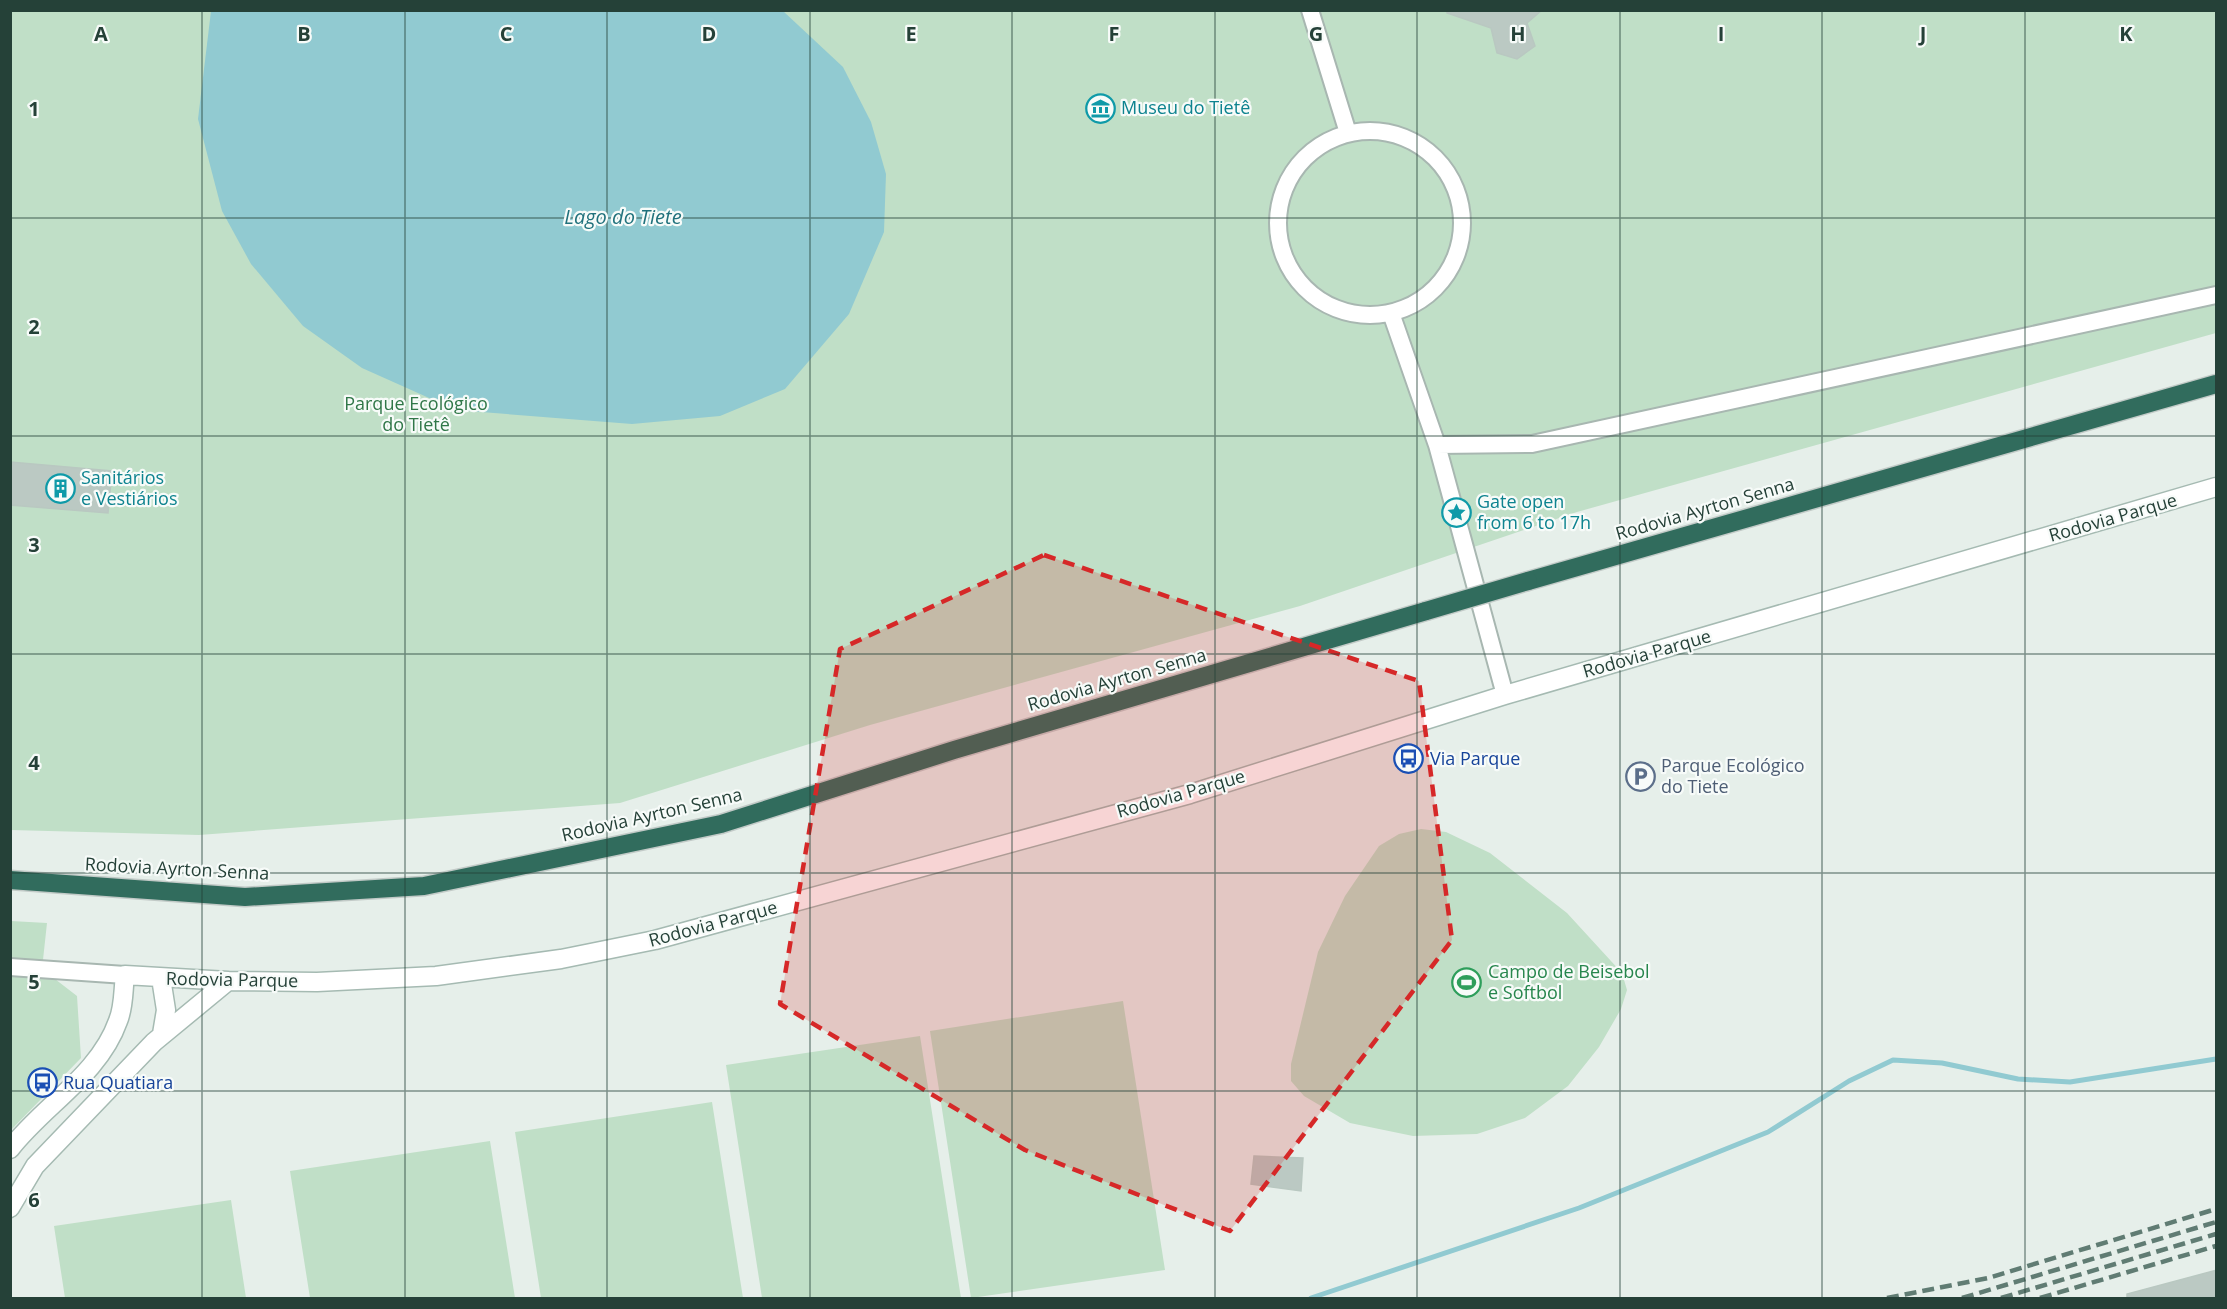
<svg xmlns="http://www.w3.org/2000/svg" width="2227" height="1309" viewBox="0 0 2227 1309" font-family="'Open Sans',sans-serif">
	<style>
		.green { fill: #c0dfc7 }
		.water { fill: #91cad1 }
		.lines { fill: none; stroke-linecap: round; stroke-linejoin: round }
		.stream { stroke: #91cad1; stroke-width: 5 }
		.building { fill: #bbc9c3; stroke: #b9c8c1; stroke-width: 1.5 }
		.street-casing { stroke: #a8b7b1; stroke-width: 20 }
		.secondary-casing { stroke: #a5bab2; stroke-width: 21 }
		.highway-casing { stroke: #c2cac7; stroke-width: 21 }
		.street { stroke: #fff; stroke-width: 16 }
		.secondary { stroke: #fff; stroke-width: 18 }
		.highway { stroke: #316c5d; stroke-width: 18 }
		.rail { stroke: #607c73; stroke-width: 4.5; stroke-dasharray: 12 6; stroke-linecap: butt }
		.highway-bridge-casing { stroke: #c2cac7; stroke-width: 21; stroke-linecap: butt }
		.highway-bridge { stroke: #316c5d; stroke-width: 18 }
		.marked { fill: #d62828; fill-opacity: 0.2; stroke: #d62828; stroke-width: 4.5; stroke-dasharray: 12 8; stroke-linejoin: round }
		.grid { fill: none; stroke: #254138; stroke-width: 1.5; stroke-opacity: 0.55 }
		.labels { text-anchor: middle; stroke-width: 4.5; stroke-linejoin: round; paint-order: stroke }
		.culture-label { font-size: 18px; fill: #0d838f; stroke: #f7fbf9; text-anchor: start }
		.park-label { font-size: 18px; fill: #307748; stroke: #f7fbf9 }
		.street-label { font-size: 18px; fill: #254138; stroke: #f7fbf9 }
		.transit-label { font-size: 18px; fill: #164399; stroke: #f7fbf9; text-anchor: start }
		.service-label { font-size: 18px; fill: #4e5e75; stroke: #f7fbf9; text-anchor: start }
		.leisure-label { font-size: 18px; fill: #27864d; stroke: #f7fbf9; text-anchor: start }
		.water-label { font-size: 20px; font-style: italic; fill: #20717c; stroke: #f7fbf9 }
		.grid-label { font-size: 20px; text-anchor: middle; font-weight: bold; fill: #254138; stroke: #f7fbf9; stroke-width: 4.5; stroke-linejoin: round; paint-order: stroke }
	</style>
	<rect width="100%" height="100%" fill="#e6efea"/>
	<path class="green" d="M11,11H2216V333L1577,512L1300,606L870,725L620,803L199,835L11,830Z
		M1421,829L1446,832L1490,853L1567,913L1622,973L1627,990L1621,1009L1599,1047L1568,1086L1525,1118L1477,1134L1413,1136L1350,1123L1304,1096L1291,1081V1064L1318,952L1345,896L1379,846L1399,834Z
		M11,921L47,923L42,969L77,996L81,1058L11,1130Z
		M1123,1001L1165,1270L971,1298L930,1031Z
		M920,1036L961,1298H762L726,1065Z
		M712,1102L743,1298H541L515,1132Z
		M490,1141L515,1298H310L290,1171Z
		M231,1200L246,1298H65L54,1226Z"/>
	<path class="water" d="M211,11H783L843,67L871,122L886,174L884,232L849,314L785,389L720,416L632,424L456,410L362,368L303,326L251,264L222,211L198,119Z"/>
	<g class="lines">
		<path class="stream" d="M1311,1298L1579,1208L1768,1132L1849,1081L1893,1060L1942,1063L2018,1079L2070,1082L2216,1059"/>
	</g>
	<path class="building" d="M1447,10H1542L1527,23L1535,46L1517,59L1497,53L1491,28L1447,13Z
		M10,462L112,471L108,513L10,505Z
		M1254,1156L1303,1158L1301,1191L1251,1184Z
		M2217,1270V1296L2209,1299H2127V1294Z"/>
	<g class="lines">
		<defs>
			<path id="street" d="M1310,10L1348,133
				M1278 223a92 92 0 1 1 184 0a92 92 0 1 1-184 0Z
				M1391,313L1437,445L1505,695
				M1437,445L1532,444L2216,295
				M10,967L125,975"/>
			<path id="secondary" d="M161,978L166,1010L162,1034
				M10,1149C44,1105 99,1075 118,1021C124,1007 123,991 125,975L228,981L317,982L436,976L561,959L655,940L1190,794L1505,695L2216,487
				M10,1208L35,1166L154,1042L228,981"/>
			<path id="highway" d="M1528,581L2216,384
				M10,880L245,897L424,886L721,824L954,750L1426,611"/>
		</defs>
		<use href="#street" class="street-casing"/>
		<use href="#secondary" class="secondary-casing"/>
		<use href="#highway" class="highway-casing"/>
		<use href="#street" class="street"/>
		<use href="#secondary" class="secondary"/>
		<use href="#highway" class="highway"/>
		<path class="rail" d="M1887,1298L1988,1278L2216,1209
			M1962,1298L2216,1222
			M2001,1298L2216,1234
			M2040,1298L2216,1246"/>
		<defs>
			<path id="highway-bridge" d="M1426,611L1528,581"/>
		</defs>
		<use href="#highway-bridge" class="highway-bridge-casing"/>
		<use href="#highway-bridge" class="highway-bridge"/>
	</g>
	<path class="marked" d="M1044,555L1419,681L1452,940L1230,1231L1025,1150L780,1004L840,649Z"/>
	<path class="grid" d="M202,10V1298M405,10V1298M607,10V1298M810,10V1298M1012,10V1298M1215,10V1298M1417,10V1298M1620,10V1298M1822,10V1298M2025,10V1298M10,218H2216M10,436H2216M10,654H2216M10,873H2216M10,1091H2216"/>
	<defs>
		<symbol id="museum-ring" viewBox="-11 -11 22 22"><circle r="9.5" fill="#f7fbf9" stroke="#0f9aa8" stroke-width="1.5"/><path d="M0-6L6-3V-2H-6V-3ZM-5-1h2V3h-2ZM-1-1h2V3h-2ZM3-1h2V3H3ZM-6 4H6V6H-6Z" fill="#0f9aa8"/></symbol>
		<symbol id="building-ring" viewBox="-11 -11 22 22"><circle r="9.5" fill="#f7fbf9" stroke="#0f9aa8" stroke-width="1.5"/><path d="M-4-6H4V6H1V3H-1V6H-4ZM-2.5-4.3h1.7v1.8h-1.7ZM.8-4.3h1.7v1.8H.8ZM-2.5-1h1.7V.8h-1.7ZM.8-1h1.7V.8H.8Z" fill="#0f9aa8"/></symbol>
		<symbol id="sight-ring" viewBox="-11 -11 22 22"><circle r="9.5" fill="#f7fbf9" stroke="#0f9aa8" stroke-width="1.5"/><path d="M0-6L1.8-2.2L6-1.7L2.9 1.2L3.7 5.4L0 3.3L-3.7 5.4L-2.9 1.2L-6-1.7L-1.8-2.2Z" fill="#0f9aa8"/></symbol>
		<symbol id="bus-ring" viewBox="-11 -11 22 22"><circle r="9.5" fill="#f7fbf9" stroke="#1a4fb4" stroke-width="1.5"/><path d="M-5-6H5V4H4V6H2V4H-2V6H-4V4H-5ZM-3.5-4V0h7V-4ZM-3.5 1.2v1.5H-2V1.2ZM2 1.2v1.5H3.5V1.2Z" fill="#1a4fb4"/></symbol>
		<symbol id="parking-ring" viewBox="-11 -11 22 22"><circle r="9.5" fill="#f7fbf9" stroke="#5c6f8a" stroke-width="1.5"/><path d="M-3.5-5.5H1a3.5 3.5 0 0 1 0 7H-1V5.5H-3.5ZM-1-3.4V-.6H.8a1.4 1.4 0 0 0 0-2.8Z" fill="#5c6f8a"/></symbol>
		<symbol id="stadium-ring" viewBox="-11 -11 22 22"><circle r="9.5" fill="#f7fbf9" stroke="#2e9e5b" stroke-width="1.5"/><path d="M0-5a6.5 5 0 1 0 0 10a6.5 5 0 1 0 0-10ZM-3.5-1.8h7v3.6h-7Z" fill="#2e9e5b"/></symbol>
	</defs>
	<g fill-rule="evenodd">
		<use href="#museum-ring" x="1084" y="92" width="33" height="33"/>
		<use href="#building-ring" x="44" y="472" width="33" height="33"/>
		<use href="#sight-ring" x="1440" y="496" width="33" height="33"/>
		<use href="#bus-ring" x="1392" y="742" width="33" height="33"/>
		<use href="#parking-ring" x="1624" y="760" width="33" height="33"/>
		<use href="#stadium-ring" x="1450" y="966" width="33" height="33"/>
		<use href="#bus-ring" x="26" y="1066" width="33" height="33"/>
	</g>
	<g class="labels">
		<g class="culture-label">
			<text x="1121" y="114">Museu do Tietê</text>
			<text x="81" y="484">Sanitários<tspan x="81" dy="21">e Vestiários</tspan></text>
			<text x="1477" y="508">Gate open<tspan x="1477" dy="21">from 6 to 17h</tspan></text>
		</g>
		<g class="park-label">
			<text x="416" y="410">Parque Ecológico<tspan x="416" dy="21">do Tietê</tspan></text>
		</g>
		<g class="street-label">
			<text transform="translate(1705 509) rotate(-16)" y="6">Rodovia Ayrton Senna</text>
			<text transform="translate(2113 518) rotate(-16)" y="6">Rodovia Parque</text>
			<text transform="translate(1647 654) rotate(-16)" y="6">Rodovia Parque</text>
			<text transform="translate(1117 680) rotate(-16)" y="6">Rodovia Ayrton Senna</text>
			<text transform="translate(1181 794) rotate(-16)" y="6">Rodovia Parque</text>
			<text transform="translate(652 815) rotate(-13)" y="6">Rodovia Ayrton Senna</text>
			<text transform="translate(177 869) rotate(3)" y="6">Rodovia Ayrton Senna</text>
			<text transform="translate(713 924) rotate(-15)" y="6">Rodovia Parque</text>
			<text transform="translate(232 980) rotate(1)" y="6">Rodovia Parque</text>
		</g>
		<g class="transit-label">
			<text x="1430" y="765">Via Parque</text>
			<text x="63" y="1089">Rua Quatiara</text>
		</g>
		<g class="service-label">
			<text x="1661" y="772">Parque Ecológico<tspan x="1661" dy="21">do Tiete</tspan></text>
		</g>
		<g class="leisure-label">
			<text x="1488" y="978">Campo de Beisebol<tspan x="1488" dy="21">e Softbol</tspan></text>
		</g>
		<g class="water-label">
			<text x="623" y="224">Lago do Tiete</text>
		</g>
	</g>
	<g class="grid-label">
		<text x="101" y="41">A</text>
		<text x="304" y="41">B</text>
		<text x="506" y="41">C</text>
		<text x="709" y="41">D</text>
		<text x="911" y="41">E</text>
		<text x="1114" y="41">F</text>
		<text x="1316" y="41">G</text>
		<text x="1518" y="41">H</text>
		<text x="1721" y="41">I</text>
		<text x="1923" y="41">J</text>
		<text x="2126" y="41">K</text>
		<text x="34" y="116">1</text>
		<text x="34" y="334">2</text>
		<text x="34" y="552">3</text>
		<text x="34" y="770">4</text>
		<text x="34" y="989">5</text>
		<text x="34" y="1207">6</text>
	</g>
	<rect width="2227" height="1309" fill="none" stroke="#254138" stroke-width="24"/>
</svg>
